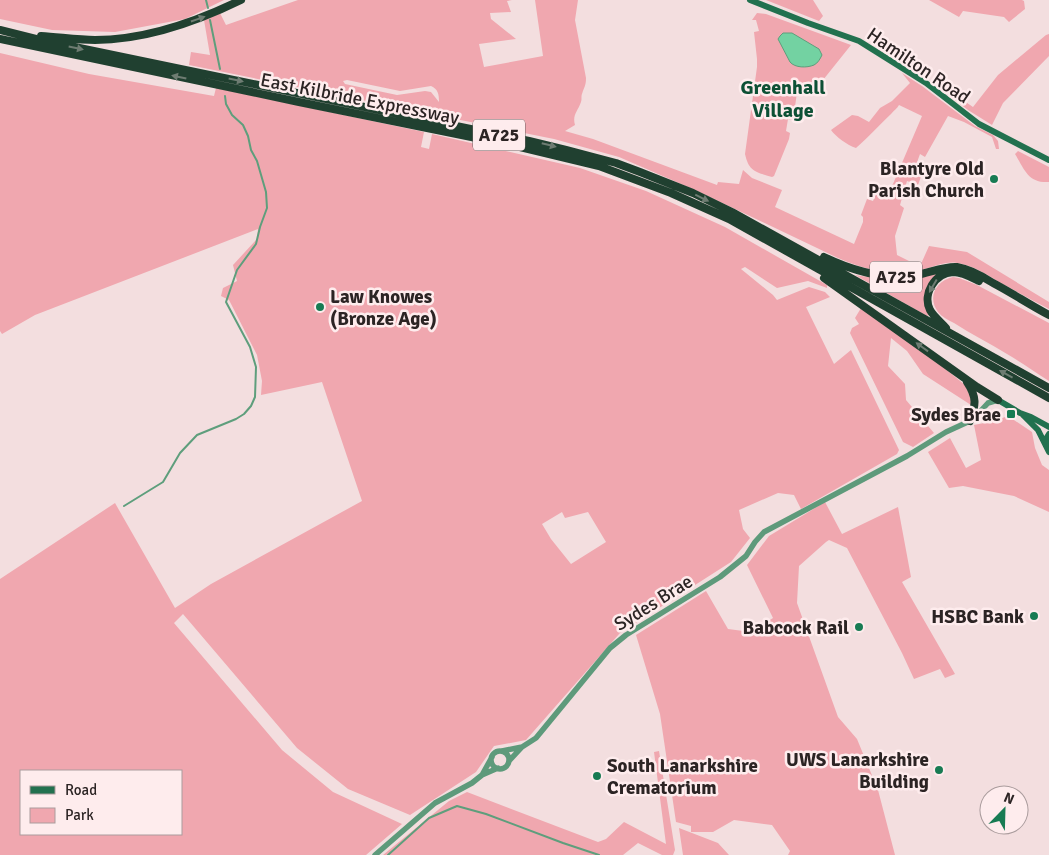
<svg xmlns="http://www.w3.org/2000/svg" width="1049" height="855" viewBox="0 0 1049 855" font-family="Signika,sans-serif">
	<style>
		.green { fill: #f0a7af; fill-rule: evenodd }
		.water { fill: #73d2a2; stroke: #5e9e7c }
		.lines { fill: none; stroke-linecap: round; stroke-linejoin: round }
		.stream { stroke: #5e9e7c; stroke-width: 2 }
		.tertiary { stroke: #5e9a7b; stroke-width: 5.5 }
		.secondary { stroke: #22714f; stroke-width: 6 }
		.trunk { stroke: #204030; stroke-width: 8 }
		.oneway { fill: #6e7c72 }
		.poi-dot { fill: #187b53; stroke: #feeced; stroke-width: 2 }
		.labels { text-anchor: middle; stroke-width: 5; stroke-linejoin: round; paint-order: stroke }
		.shield { fill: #feeced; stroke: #6b6060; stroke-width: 1 }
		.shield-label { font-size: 18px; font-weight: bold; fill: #2c2424 }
		.street-label { font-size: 19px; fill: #2c2424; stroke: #feeced }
		.poi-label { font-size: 19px; font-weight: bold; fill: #2c2424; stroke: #feeced; text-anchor: end }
		.neighbourhood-label { font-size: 20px; font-weight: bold; fill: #0d5035; stroke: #feeced }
	</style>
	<rect width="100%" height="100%" fill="#f3dedf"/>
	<path class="green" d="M0,0H224L185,19L115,32L52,30L0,19Z
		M298,0H512L507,1L511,12L490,13L491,19L516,39L479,44L484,67L543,56L535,0H578L575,20L586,78C586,86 584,87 582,94C581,96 582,99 581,102C578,111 572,115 575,125L565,131L593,139L717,185L718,182L739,184L743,170L752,178L782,190L775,207L854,244L863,222V217L861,215L867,199L873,201L876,194L887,198L922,116L899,105C897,109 894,110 891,114C879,125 869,137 856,148C847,145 836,137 831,130L852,115L858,116L869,122L880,108L892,101L910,83L902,73L922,86L975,126L993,135L998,141L999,149H996L992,137L964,122L948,116L925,157L920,154L916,165L924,168L918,185L907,181L900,205L904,208L895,236L897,255L915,264H921L929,246L967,252L1049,302V309C1032,300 1016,291 999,282C986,274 972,265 957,263C946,261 934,267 924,269C890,276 869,271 838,258L695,190L619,157L554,139L189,65L191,52L210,55L204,20L220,13L226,25ZM347,80L400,91L431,86C438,89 439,94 439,102L431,92L425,91L397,95L345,84L343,81Z
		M766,0H813L823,16L819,21Z
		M929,0H1022L1024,1L1025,9L1009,22L1004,17L963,11L959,17Z
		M757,13L766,14L851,45L823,80L821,78L808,87L798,86L793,120L788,119L786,131L790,133L789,139L774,176L772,177C756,172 749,172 745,154L757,67V59L754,32L759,31L756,20H752Z
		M1049,34V56L1003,103L992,125L968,110L950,96L951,92L973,107L998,75L1046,35Z
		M0,53L89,74L214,96L216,88L424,132L421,147L429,149L432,134L580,168L646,191L725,227L827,285V288L808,281L777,288L745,267L741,269L773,295L777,300L809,287L825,292L830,297L806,307L834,364L851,350L899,450L897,454L801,509L794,495L778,493L739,510L743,529L750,538L731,562L620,633L526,740L494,746L476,772L410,815L348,789L297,748L183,614L174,623L282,750L333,792L402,824L366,855H0V579L115,503L175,608L211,584L362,501L322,382L261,395L262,381L257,355L229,300L221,296L223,288L237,281L233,265L257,239L258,229L35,315L2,334L0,331ZM562,512L565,518L588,512L606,542L571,564L551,539L542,524ZM21,771H181V834H21Z
		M1018,151L1049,167V182C1028,183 1025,170 1015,154Z
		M944,271L928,285L929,315L927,316L855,275L895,281L907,279Z
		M953,277L959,278L977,285L1049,323V381C1035,372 1021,362 1007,354C989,343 971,334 954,323C948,320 942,317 938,312C927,297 936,281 953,277Z
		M861,308L943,367L965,385L972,400L971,405L923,374L907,351L891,338L888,366L905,384L906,400L934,433L913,447L903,442L850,333L852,328L859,324L855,318Z
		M1008,416L1032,432L1035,448L1042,465L1049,470V512L1014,496L963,486L949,488L928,452L950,438L966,468L981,460L974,425L994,421Z
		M825,502L842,534L898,507L911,577L902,582L955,674L945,678L940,669L914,679L902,653L847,548L829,540L826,542L799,566L797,603L838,717L857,739L878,790L895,855H788L790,851L772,825L734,820L713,832H691V826L676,822L660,714L636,635L706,591L728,629L751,632L773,618L747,565L769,536Z
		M659,751L675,850L673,855H662L638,843L623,855H383L449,801L467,792L598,842L606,839L624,822L666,844L654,752Z
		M679,828L718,843L729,855H683Z"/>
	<path class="water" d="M783,33H792L819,49L822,55C820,59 818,63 814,65C807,68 795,68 790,62L778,39L780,36Z"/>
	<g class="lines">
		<path class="stream" d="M206,0L208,8
			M210,20L220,69
			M124,506L163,482L180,453L197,435L236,419L244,414L251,406L255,397L256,367L250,347L226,302L237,270L256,244L260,227L267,208L266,192L257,161L251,150L248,136L243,125L232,115L226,104L225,96
			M388,855L429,818L457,806L486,814L563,843L599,855"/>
		<path class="tertiary" d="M502,751L522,747
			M491 760a9 9 0 1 1 18 0a9 9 0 1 1-18 0Z
			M509,761L522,747L536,738L610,648L626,635L720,577L746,556L755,542L764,532L907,456L946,432L970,421L976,416L988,403L998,400
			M482,775L492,757
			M375,855L435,803L472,783L482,775L498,768"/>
		<path class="secondary" d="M750,0L808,23L859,41L926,83L979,124L1049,160
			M998,400L1020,413L1031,417L1049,427
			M1023,415L1038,430L1049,452
			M1046,445V439L1049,434"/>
		<path class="trunk" d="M0,30L36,39L529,141L566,150L616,163L640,172L693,193L732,212L1049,388
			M41,36C59,37 77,40 95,40C146,40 196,22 241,0
			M0,39L299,102L520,147L599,166L671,193L729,219L1049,398
			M824,257C853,271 883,280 916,275C929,273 944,266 957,267C970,269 982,276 993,283C1012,293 1030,305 1049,315
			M824,278L977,387L998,400
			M946,328C941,322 934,317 930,310C922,294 935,273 953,272C962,272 971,277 979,281
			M967,382C977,397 976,405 970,421"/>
	</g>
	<defs><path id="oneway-solid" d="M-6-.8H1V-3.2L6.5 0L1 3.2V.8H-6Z" transform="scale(1.25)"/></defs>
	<g class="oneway">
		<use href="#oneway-solid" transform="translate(198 19) rotate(-19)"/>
		<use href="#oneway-solid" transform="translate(76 48) rotate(12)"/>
		<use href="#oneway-solid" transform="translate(179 77) rotate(-168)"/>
		<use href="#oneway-solid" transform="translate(236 80) rotate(12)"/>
		<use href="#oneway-solid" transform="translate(549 145) rotate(14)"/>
		<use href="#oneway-solid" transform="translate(702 198) rotate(26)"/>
		<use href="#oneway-solid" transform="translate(933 286) rotate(120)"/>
		<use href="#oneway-solid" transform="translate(922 347) rotate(-144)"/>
		<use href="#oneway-solid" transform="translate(1006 374) rotate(-151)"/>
	</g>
	<g class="poi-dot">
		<circle cx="994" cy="179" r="5"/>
		<circle cx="320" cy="307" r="5"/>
		<rect x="1006" y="409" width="10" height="10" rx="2.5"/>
		<circle cx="1034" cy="616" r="5"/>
		<circle cx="859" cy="627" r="5"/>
		<circle cx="939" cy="770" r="5"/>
		<circle cx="597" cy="776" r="5"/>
	</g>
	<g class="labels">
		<g class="shield">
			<rect x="473" y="119.5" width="52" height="31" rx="4"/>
			<rect x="870" y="261.5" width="52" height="31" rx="4"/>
		</g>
		<g class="shield-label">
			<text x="499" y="141">A725</text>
			<text x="896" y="283">A725</text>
		</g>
		<g class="street-label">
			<text transform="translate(919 65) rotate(34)" y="7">Hamilton Road</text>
			<text transform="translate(360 98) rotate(11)" y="7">East Kilbride Expressway</text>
			<text transform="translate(653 602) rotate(-32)" y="7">Sydes Brae</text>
		</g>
		<g class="poi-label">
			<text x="984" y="175">Blantyre Old<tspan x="984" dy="22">Parish Church</tspan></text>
			<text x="330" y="303" text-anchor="start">Law Knowes<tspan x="330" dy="22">(Bronze Age)</tspan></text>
			<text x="1001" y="421">Sydes Brae</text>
			<text x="1024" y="623">HSBC Bank</text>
			<text x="849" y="634">Babcock Rail</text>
			<text x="929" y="766">UWS Lanarkshire<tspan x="929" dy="22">Building</tspan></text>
			<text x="607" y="772" text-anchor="start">South Lanarkshire<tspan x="607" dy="22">Crematorium</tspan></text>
		</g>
		<g class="neighbourhood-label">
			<text x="783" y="94">Greenhall<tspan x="783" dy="23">Village</tspan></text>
		</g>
	</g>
	<rect x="20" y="770" width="162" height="65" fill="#feeced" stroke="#aa9c9d"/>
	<rect x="30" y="786" width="25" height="8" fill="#22714f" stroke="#aa9c9d"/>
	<text x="65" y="795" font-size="15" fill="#2c2424">Road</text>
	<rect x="30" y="808" width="25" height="15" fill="#f0a7af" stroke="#aa9c9d"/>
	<text x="65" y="820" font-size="15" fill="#2c2424">Park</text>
	<g transform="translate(1004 810) rotate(23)"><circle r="24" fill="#feeced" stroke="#aa9c9d"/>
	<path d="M0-4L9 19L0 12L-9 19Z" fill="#187b53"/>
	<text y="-8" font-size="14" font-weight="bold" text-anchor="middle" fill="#2c2424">N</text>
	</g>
</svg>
